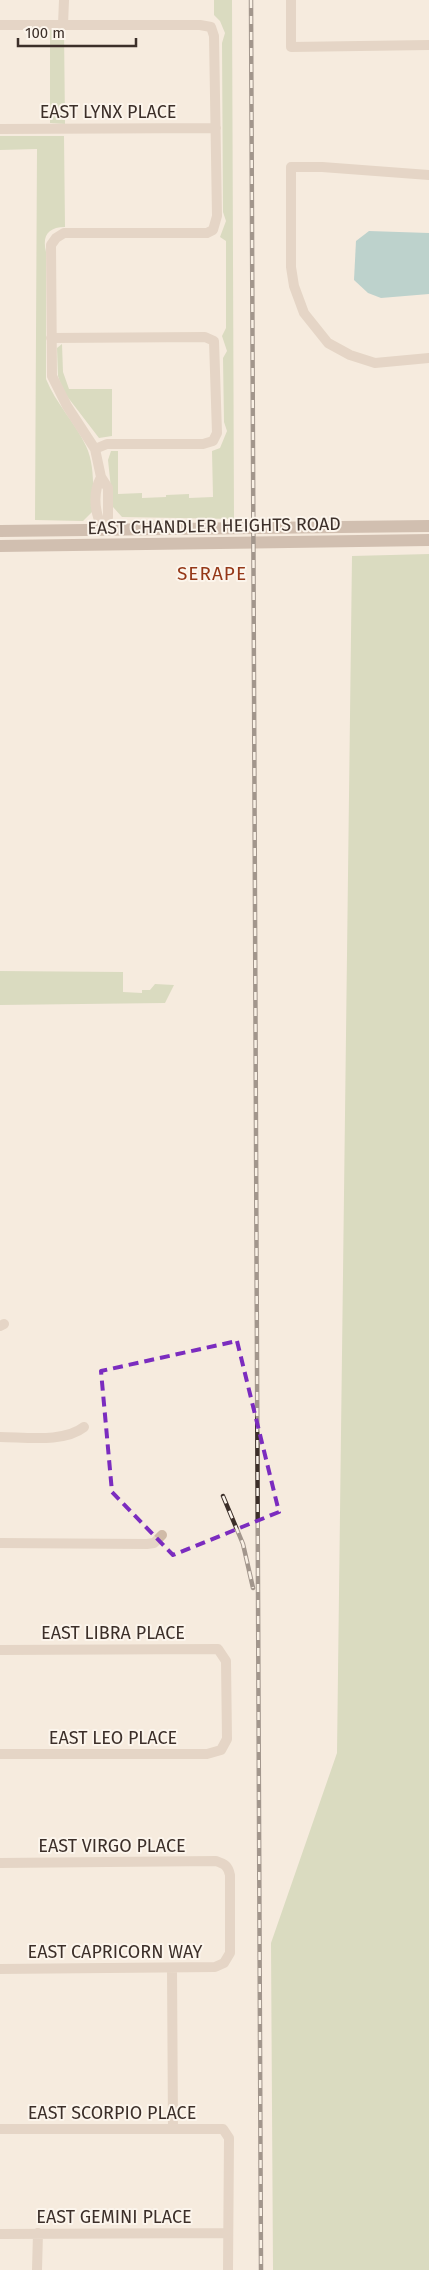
<svg xmlns="http://www.w3.org/2000/svg" width="429" height="2270" viewBox="0 0 429 2270" font-family="'Fira Sans',sans-serif">
	<style>
		.green { fill: #b8c79c }
		.water { fill: #79b3b7 }
		.lines { fill: none; stroke-linecap: round; stroke-linejoin: round }
		.street { stroke: #d0bba8; stroke-width: 10 }
		.secondary { stroke: #a48a79; stroke-width: 12 }
		.rail-casing { stroke: #3c2f29; stroke-width: 4.5 }
		.rail { stroke: #fcf5ec; stroke-width: 2.5; stroke-dasharray: 8; stroke-linecap: butt }
		.marked { fill: none; stroke: #7b2cbf; stroke-width: 4; stroke-dasharray: 10 6; stroke-linejoin: round }
		.labels { text-anchor: middle; stroke-width: 4; stroke-linejoin: round; paint-order: stroke }
		.street-label { font-size: 18px; fill: #3c2f29; stroke: #fcf5ec }
		.neighbourhood-label { font-size: 19px; letter-spacing: 1px; fill: #953818; stroke: #fcf5ec }
	</style>
	<rect width="100%" height="100%" fill="#f6ebde"/>
	<path class="green" d="M214,0H232L234,519L122,517L113,507L108,460L111,451H118V494L142,493V498L166,497V495L189,494V498L213,497L212,451L220,448L227,431L224,422L223,358L227,351L222,336L226,328V241L220,237L226,221L223,212L222,43L225,33L220,21L214,15Z
		M50,29H64L65,124L50,123Z
		M0,136H64L65,227C48,227 42,236 46,252V379C56,404 75,422 86,446C95,465 93,489 93,511L83,521L35,520L37,149L0,150Z
		M62,344L63,372L69,389H112V436L99,438L63,391L58,376L57,348Z
		M429,554V2270H273L271,1943L337,1753L352,556Z
		M0,971L123,972V992L142,993V990H150L155,984L174,985L165,1003L0,1005Z"/>
	<path class="water" d="M369,231L429,233V294L381,298L368,293L354,280L356,241Z"/>
	<g class="lines">
		<path class="street" d="M291,0V47L429,45
			M0,25H200L211,27L214,36L217,216L213,230L207,233H64L56,238L51,245L52,376L67,406L95,449L101,477L108,488V517L103,530
			M63,25L64,0
			M0,129L216,128
			M429,175L322,167H291V267L294,286L304,313L328,343L350,355L375,363L429,358
			M51,338L205,337L214,341L217,433L213,441L203,444H107L95,449
			M101,477C92,494 95,513 103,530
			M0,1326L4,1324
			M0,1437C25,1437 64,1443 84,1427
			M0,1543L147,1544L154,1543L162,1535
			M0,1650L218,1649L226,1661L227,1739L221,1750L207,1754H0
			M0,1863L216,1861C225,1864 228,1866 230,1875V1953L224,1963L215,1967L0,1969
			M172,1968L173,2129
			M0,2129H223L229,2138L228,2270
			M0,2234L228,2233
			M37,2270L38,2233"/>
		<path class="secondary" d="M0,531L429,526
			M0,546L429,540"/>
		<defs>
			<path id="rail" d="M251,0L261,2270
				M223,1496L243,1544L253,1588"/>
		</defs>
		<use href="#rail" class="rail-casing"/>
		<use href="#rail" class="rail"/>
	</g>
	<path d="M0 0H429V2270H0ZM237,1341L279,1512L173,1555L112,1492L101,1371Z" fill="#f6ebde" fill-opacity=".55" fill-rule="evenodd"/>
	<path class="marked" d="M237,1341L279,1512L173,1555L112,1492L101,1371Z"/>
	<g class="labels">
		<g class="street-label">
			<text x="108" y="118">EAST LYNX PLACE</text>
			<text transform="translate(214 526) rotate(-1)" y="6">EAST CHANDLER HEIGHTS ROAD</text>
			<text x="113" y="1639">EAST LIBRA PLACE</text>
			<text x="113" y="1744">EAST LEO PLACE</text>
			<text x="112" y="1852">EAST VIRGO PLACE</text>
			<text x="115" y="1958">EAST CAPRICORN WAY</text>
			<text x="112" y="2119">EAST SCORPIO PLACE</text>
			<text x="114" y="2223">EAST GEMINI PLACE</text>
		</g>
		<g class="neighbourhood-label">
			<text x="212" y="580">SERAPE</text>
		</g>
	</g>
	<path d="M18 38v8h118v-8" fill="none" stroke="#3c2f29" stroke-width="2.5"/>
	<text x="25" y="38" font-size="15" fill="#3c2f29" stroke="#fcf5ec" stroke-width="4" paint-order="stroke">100 m</text>
</svg>
